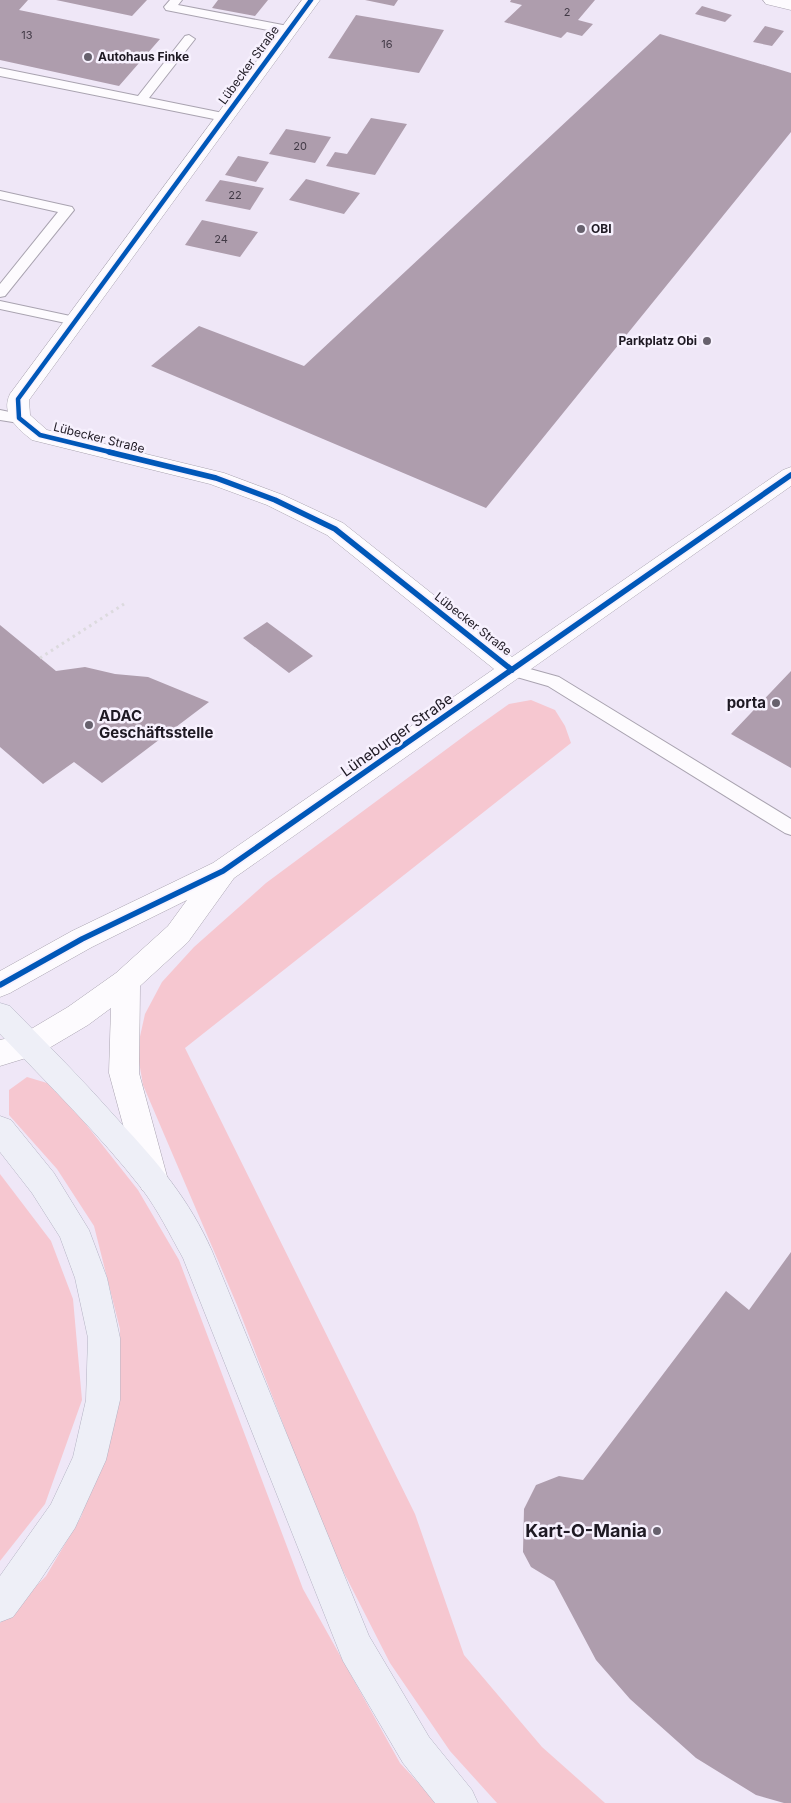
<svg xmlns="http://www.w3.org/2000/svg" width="791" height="1803" viewBox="0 0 791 1803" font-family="Inter,sans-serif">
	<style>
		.green { fill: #f6c7d0 }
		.building { fill: #ae9dad }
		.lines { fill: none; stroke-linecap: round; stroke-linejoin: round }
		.lane-casing { stroke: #a9a3b0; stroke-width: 2 }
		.street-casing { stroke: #a9a3b0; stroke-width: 1 }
		.primary-casing { stroke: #b4b3c4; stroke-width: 1 }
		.path { stroke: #dcdade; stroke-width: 3; stroke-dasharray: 2.5 4; stroke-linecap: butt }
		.lane { fill: #fdfbfe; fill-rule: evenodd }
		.street { fill: #fdfbfe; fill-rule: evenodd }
		.primary { fill: #eeeff7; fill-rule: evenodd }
		.cycleway-far1-casing { stroke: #f7f1fe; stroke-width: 7 }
		.cycleway-casing { stroke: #f7f1fe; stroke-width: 9 }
		.cycleway-far1 { stroke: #0057b8; stroke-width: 4.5 }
		.cycleway { stroke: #0057b8; stroke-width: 5.5 }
		.poi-dot { fill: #67616d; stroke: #f7f1fe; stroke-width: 2 }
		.labels { text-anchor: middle; stroke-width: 5; stroke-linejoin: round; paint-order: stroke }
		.far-number-label { font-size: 11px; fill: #423a46 }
		.far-poi-label { font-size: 12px; font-weight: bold; fill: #1e1923; stroke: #f7f1fe; text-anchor: start }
		.far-street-label { font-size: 12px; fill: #1e1923; stroke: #f7f1fe }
		.poi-label { font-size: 15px; font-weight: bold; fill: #1e1923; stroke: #f7f1fe; text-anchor: end }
		.street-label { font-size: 15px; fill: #1e1923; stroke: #f7f1fe }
		.near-poi-label { font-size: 18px; font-weight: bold; fill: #1e1923; stroke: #f7f1fe; text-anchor: end }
	</style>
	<rect width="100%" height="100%" fill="#efe7f7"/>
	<path class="green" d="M531,700L555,710L565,726L571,743L185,1048L415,1514L464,1655L542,1747L605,1803H497L450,1751L390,1663L313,1512L285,1429L237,1305L143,1085L137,1050L145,1014L162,982L194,947L266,883L471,731L509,704Z
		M27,1077L47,1083L77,1113L138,1190L179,1260L303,1589L400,1763L437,1803H0V1623L46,1576L81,1517L120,1399V1329L94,1226L57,1169L9,1115V1090Z
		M0,1174L51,1241L73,1299L82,1400L45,1504L0,1561Z"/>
	<path class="building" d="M0,0H28L19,10L160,39L119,86L0,60Z
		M56,0H147L132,16Z
		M218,0H268L255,16L212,8Z
		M365,0H398L394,6Z
		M511,0H595L578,20L593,24L582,36L567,32L561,38L504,22L522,5L510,2Z
		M702,6L732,15L725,22L695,14Z
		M356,15L444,30L419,73L328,58Z
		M765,26L784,31L772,46L753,42Z
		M660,34L791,73V132L486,508L151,366L199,326L304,366Z
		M371,118L407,124L375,175L326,166L335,152L347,154Z
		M286,129L331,137L315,163L269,154Z
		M238,156L269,162L256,182L225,175Z
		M306,179L360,193L344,214L289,200Z
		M220,180L264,188L250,210L205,201Z
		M202,220L258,232L240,257L185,245Z
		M267,622L313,656L289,673L243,638Z
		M0,625L56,671L85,667L115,674L148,677L209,702L102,783L74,762L43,784L0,747Z
		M791,671V768L731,734Z
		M791,1252V1803H784L756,1795L696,1758L630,1699L596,1660L554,1581L531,1567L523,1552L524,1509L536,1485L559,1476L583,1480L726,1291L749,1310Z"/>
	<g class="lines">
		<defs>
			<path id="lane" d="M170,0H182L178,5L288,26L294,30L288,34L166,10L164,7Z
				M189,35L195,39L149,98L228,114L230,117L228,120L224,121L0,76V68L138,96L185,36Z
				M0,191L72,207L74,210L5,296L0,297V284L58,212L0,199Z
				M0,301L75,317L80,318L82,321L80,324L75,325L0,309Z
				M0,410L24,415L26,418L24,421L19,423L0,420Z
				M512,664L559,677L791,819V835L785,833L548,686L506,674L504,670L506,666Z"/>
			<path id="street" d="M302,0H320L29,400L30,415L47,430L224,473L283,495L343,523L512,657L783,470L791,467V486L234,878L188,942L140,986L139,1073L168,1180L164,1190L153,1194L142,1190L138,1180L109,1073L111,1008L88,1025L39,1054L0,1066V1040L21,1035L68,1007L116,973L168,926L187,900L92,947L10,993L0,997V971L72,931L213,863L494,669L327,535L267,505L210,484L32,440C18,429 0,414 10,394Z
				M763,0H791V10L766,4Z"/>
			<path id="primary" d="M0,1003L10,1006C47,1044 85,1082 120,1122C158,1163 189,1199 212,1251L369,1636L429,1737L472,1790L478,1803H435L403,1763L343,1661L183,1258C170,1235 158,1210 142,1189C99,1134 48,1084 0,1034Z
				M0,1116L11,1120L54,1173L89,1230L107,1278L120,1338V1400L106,1460L75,1528L39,1582L13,1617L0,1622V1576L51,1504L73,1457L86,1400L88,1338L75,1278L60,1237L32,1193L0,1152Z"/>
		</defs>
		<use href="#lane" class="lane-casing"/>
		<use href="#street" class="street-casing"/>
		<use href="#primary" class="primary-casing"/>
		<path class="path" d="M40,658L124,604"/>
		<use href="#lane" class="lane"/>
		<use href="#street" class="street"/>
		<use href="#primary" class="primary"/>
		<defs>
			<path id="cycleway-far1" d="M114,453L40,435L19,418L18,399L311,0"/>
			<path id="cycleway" d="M109,452L216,478L275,500L335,529L512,670
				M0,985L82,939L223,871L791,475"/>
		</defs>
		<use href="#cycleway-far1" class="cycleway-far1-casing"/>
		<use href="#cycleway" class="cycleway-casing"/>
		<use href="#cycleway-far1" class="cycleway-far1"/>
		<use href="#cycleway" class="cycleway"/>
	</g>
	<g class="poi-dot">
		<circle cx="88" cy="57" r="5"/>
		<circle cx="581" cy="229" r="5"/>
		<circle cx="707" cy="341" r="5"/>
		<circle cx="776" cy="703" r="5"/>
		<circle cx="89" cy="725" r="5"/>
		<circle cx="657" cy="1531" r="5"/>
	</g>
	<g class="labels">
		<g class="far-number-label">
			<text x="567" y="16">2</text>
			<text x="27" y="39">13</text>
			<text x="387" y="48">16</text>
			<text x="300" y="150">20</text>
			<text x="235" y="199">22</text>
			<text x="221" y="243">24</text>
		</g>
		<g class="far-poi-label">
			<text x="98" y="61">Autohaus Finke</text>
			<text x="591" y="233">OBI</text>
			<text x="697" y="345" text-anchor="end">Parkplatz Obi</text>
		</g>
		<g class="far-street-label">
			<text transform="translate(249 65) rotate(-54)" y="4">Lübecker Straße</text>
			<text transform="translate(99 438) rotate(14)" y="4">Lübecker Straße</text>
			<text transform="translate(473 624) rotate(38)" y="4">Lübecker Straße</text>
		</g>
		<g class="poi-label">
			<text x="766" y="708">porta</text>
			<text x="99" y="721" text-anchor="start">ADAC<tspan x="99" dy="17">Geschäftsstelle</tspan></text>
		</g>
		<g class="street-label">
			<text transform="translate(397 735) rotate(-35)" y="5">Lüneburger Straße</text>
		</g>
		<g class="near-poi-label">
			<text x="647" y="1537">Kart-O-Mania</text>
		</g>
	</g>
</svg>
